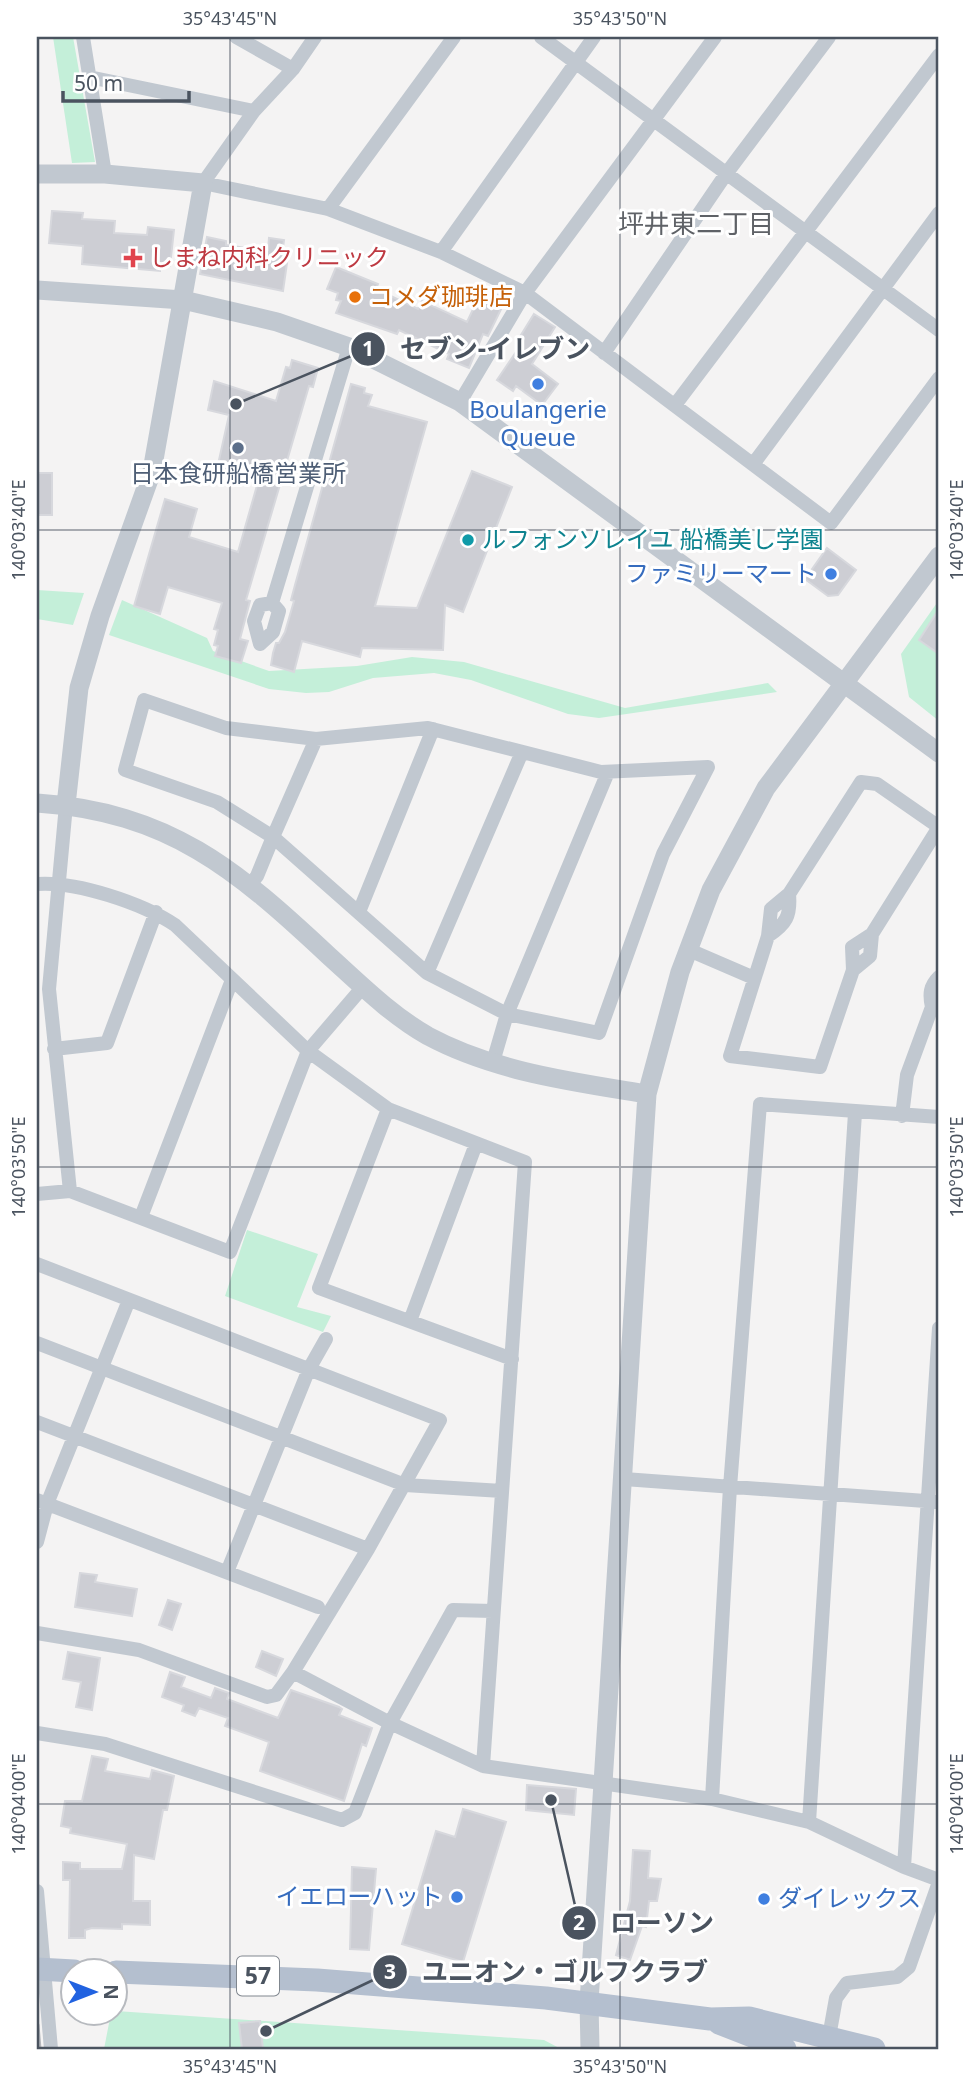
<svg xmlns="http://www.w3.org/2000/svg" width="976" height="2086" viewBox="0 0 976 2086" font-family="'Noto Sans','Noto Sans JP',sans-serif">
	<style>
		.green { fill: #c4efd9 }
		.building { fill: #cdced4; stroke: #d7d8dd; stroke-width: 2 }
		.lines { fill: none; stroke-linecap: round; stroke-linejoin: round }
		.minor { stroke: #c1c8d0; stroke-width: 14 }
		.tertiary { stroke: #c1c8d0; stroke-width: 19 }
		.primary { stroke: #b4bfcf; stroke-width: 23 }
		.rail { stroke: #b5b7bc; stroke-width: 5 }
		.ticks { fill: none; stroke: #4a535f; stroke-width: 2; stroke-opacity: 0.45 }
		.health-dot { fill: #e0444e; stroke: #fff; stroke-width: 2.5 }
		.food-dot { fill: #e8710a; stroke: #fff; stroke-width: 2.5 }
		.shop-dot { fill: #3f7fe0; stroke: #fff; stroke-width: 2.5 }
		.service-dot { fill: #5c6f8a; stroke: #fff; stroke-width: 2.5 }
		.culture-dot { fill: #0f9aa8; stroke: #fff; stroke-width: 2.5 }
		.labels { text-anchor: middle; stroke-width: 6; stroke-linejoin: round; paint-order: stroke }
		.shield { fill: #fff; stroke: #80878f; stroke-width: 2 }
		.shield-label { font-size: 23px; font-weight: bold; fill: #4a535f }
		.health-label { font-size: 24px; fill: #be3a42; stroke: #fff; text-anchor: start }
		.food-label { font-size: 24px; fill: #c56008; stroke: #fff; text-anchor: start }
		.shop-label { font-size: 24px; fill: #366cbe; stroke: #fff; text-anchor: end }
		.service-label { font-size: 24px; fill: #4e5e75; stroke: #fff }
		.culture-label { font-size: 24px; fill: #0d838f; stroke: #fff; text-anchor: start }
		.neighbourhood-label { font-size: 26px; fill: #5f6267; stroke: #fff }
		.leader { fill: none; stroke: #4a535f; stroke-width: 2.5 }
		.callout-dot { fill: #4a535f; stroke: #fff; stroke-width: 2.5 }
		.mark-label { font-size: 21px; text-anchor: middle; font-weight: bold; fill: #fff }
		.callout-label { font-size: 26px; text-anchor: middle; font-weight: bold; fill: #4a535f; stroke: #fff; stroke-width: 6; stroke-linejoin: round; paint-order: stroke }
		.neatline { fill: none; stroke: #4a535f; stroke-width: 2.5 }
		.ticks-label { font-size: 18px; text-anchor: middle; fill: #4a535f }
	</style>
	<rect width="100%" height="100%" fill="#f4f3f3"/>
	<path class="green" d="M53,37H73L95,162L72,163Z
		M37,590L84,593L73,625L37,619Z
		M122,600L207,638L213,651L269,671L357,666L412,657L464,662L625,708L768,683L777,692L599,718L568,714L471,680L434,673L373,678L329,692L306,693L269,689L109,635Z
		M939,600V721L909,697L901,654Z
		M247,1230L318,1254L297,1307L331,1316L323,1332L225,1296Z
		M116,2011L544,2040L561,2049H104L111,2013Z"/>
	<path class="building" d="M52,211L83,213L82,219L115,221L114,233L147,235L148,227L174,230L170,266L160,265V271L82,264L83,246L49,243Z
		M207,237L226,241V245L259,250H268L269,238L284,240L282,255L288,256L283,291L200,274Z
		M336,267L378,284L376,289L418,309L422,301L467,322L483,288L506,299L488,336L483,334L469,368L447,359L449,354L399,330L397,334L336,313L341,301L336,300L338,293L327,289Z
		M534,314L555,327L532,364L558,384L542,405L516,386L513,391L497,380L520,346L516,343Z
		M292,360L318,368L313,387L309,386L246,600L250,601L240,639L248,641L241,663L215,656L218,646L214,645L218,630L214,629L222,603L168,587L160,614L134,606L165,499L197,509L189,537L238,552L258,482L220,471L222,462L219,460L229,415L208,410L214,381L276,401L286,367L290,368Z
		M351,384L365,388L364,393L372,395L368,406L427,422L375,606L417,608L472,471L512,487L463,612L445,605L443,650L362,648L360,657L302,641L294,672L271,665L273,653L276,643H279L285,632L294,601L291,600L295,585Z
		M37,473H52V515H37Z
		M827,548L856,570L838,595L828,596L805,579Z
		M939,609V654L919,640Z
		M80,1573L97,1575L95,1582L137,1589L132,1616L75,1607Z
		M168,1600L181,1604L172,1630L159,1625Z
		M262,1651L283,1659L276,1676L256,1667Z
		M68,1652L100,1658L92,1710L76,1707L81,1682L63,1679Z
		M170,1672L185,1677L181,1687L211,1698L215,1688L229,1693L227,1699L278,1718L291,1690L339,1707L342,1709L339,1715L372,1728L366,1746L362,1744L344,1801L260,1771L269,1742L225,1726L228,1718L199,1708L195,1716L182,1711L184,1705L162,1697Z
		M92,1756L108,1759L105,1771L150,1779L152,1770L174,1776L167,1810H163L154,1859L134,1855L133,1901H150V1925L122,1924V1929L92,1928L85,1930V1938H69L70,1880H63V1862L80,1863V1869H122L127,1844L70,1833L71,1828L61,1826L65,1801H82Z
		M527,1785L576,1789L574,1815L526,1810Z
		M463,1809L506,1822L463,1962L402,1944L436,1831L455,1837Z
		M633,1850L650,1851L648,1878L661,1879L657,1901H649L646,1927L642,1926L630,1960L616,1955L630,1901Z
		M352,1867L376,1869L369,1950L350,1949Z
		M260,2021L263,2049H242L239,2023Z"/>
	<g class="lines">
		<path class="minor" d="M83,37L105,174
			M236,37L293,69
			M315,37L293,69L254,111L203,183L328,209L441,252L525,293L831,523L939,378
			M541,37L939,330
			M89,77L254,111
			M328,209L454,37
			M441,252L594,37
			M604,353L726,174L829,37
			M460,402L525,293L715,37
			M675,405L939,55
			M754,463L939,213
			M272,603L260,605L254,621L260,644L273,632L279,611L272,603L349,347
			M861,782L877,784L939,827L872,934L852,947L853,970L820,1067L730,1056L768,936L771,909L789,894Z
			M66,805L49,989L70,1191
			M37,884C76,881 142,903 175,925L308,1051L388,1109L525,1162L483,1766
			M250,885L257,876L273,837L217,802L125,770L144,700L226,728L316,739L428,728L601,772L708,767L663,854L599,1033L507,1014L427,973L273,837L316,739
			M359,912L433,729
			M768,936C786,924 791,916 789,894
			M689,950L754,978
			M853,970L870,956L872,934
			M427,973L522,752
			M54,1049L107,1043L156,912
			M493,1062L507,1014L608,772
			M388,1109L319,1288L512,1359
			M902,1116L907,1075L932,1007C929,994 930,986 939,977
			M37,1194L70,1191L230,1252L308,1051L362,988
			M141,1217L232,980
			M37,1264L440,1420L368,1549L293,1672L390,1723L453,1610L493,1611
			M410,1321L476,1144
			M37,1343L405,1485L502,1491
			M37,1422L368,1549
			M624,1479L939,1502
			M37,1500L318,1607
			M37,1542L47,1504L129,1300
			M227,1572L309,1369L326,1339
			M37,1633L139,1650L267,1697L276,1695L293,1672
			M37,1733L105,1744L342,1820L355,1813L390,1723L483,1766L712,1799L809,1822L904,1867L939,1880
			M712,1799L730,1487L760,1104L939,1117
			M809,1822L855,1113
			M904,1867L939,1328
			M37,1891L51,2049
			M829,2037L836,1998L847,1983L897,1977L909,1967L939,1882"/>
		<path class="tertiary" d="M37,174H105L203,183L152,471L100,616L79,688L66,805
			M37,290L183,300L277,322L349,347L460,402L939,753
			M37,803C169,812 236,869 329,956C360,984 391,1015 428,1036C495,1072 574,1082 647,1094
			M590,2049L589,2002L647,1094L680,972L711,890L766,788L939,556"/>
		<path class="primary" d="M37,1969L74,1971
			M116,1972L317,1980L546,1998L710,2019L749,2018L874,2049
			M719,2023L785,2049"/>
		<path class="rail" d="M37,2025L39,2049"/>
	</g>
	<path class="ticks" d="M230,37V2049M620,37V2049M37,530H939M37,1167H939M37,1804H939"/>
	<path class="health-dot" d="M129.5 247.5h7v7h7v7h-7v7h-7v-7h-7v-7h7z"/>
	<circle class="food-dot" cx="355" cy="297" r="7"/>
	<g class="shop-dot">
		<circle cx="538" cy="384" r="7"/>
		<circle cx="831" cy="574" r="7"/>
		<circle cx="457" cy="1897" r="7"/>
		<circle cx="764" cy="1899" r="7"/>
	</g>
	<circle class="service-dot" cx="238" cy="448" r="7"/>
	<circle class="culture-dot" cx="468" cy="540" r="7"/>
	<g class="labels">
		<rect class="shield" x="237" y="1956.5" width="42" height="39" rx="5"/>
		<g class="shield-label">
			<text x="258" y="1984">57</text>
		</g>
		<g class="health-label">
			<text x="149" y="266">しまね内科クリニック</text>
		</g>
		<g class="food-label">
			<text x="369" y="305">コメダ珈琲店</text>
		</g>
		<g class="shop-label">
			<text x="538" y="418" text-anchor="middle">Boulangerie<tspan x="538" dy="28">Queue</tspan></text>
			<text x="817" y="582">ファミリーマート</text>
			<text x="443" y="1905">イエローハット</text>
			<text x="778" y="1907" text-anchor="start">ダイレックス</text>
		</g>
		<g class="service-label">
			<text x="238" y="482">日本食研船橋営業所</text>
		</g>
		<g class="culture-label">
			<text x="482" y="548">ルフォンソレイユ 船橋美し学園</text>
		</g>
		<g class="neighbourhood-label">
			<text x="696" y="233">坪井東二丁目</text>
		</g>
	</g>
	<path class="leader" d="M236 404L368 349M551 1800L579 1923M266 2031L390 1972"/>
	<g class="callout-dot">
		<circle cx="236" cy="404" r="7"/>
		<circle cx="551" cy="1800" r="7"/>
		<circle cx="266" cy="2031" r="7"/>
		<circle cx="368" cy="349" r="18"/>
		<circle cx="579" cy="1923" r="18"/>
		<circle cx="390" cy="1972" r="18"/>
	</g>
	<g class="mark-label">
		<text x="368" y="356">1</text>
		<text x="579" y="1930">2</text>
		<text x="390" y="1979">3</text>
	</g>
	<g class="callout-label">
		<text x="495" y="358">セブン-イレブン</text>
		<text x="662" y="1932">ローソン</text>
		<text x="565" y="1981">ユニオン・ゴルフクラブ</text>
	</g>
	<rect width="976" height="2086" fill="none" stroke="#ffffff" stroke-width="77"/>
	<g transform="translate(94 1992) rotate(90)"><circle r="33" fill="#ffffff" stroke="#b7babf" stroke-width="2"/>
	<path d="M0-5L12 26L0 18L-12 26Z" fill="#2162e0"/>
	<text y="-10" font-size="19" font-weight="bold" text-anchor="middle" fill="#4a535f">N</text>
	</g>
	<path d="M63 91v10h126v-10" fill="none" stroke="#4a535f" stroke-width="3.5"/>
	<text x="74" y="91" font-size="21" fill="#4a535f" stroke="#ffffff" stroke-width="5" paint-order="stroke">50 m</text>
	<rect x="38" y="38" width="899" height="2010" class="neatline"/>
	<g class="ticks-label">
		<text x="230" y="25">35°43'45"N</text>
		<text x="620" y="25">35°43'50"N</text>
		<text transform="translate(19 530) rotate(-90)" y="6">140°03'40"E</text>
		<text transform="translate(957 530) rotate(-90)" y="6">140°03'40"E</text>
		<text transform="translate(957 1167) rotate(-90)" y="6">140°03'50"E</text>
		<text transform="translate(19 1167) rotate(-90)" y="6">140°03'50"E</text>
		<text transform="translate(957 1804) rotate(-90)" y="6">140°04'00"E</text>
		<text transform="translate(19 1804) rotate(-90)" y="6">140°04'00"E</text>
		<text x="230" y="2073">35°43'45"N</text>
		<text x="620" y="2073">35°43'50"N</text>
	</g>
</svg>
